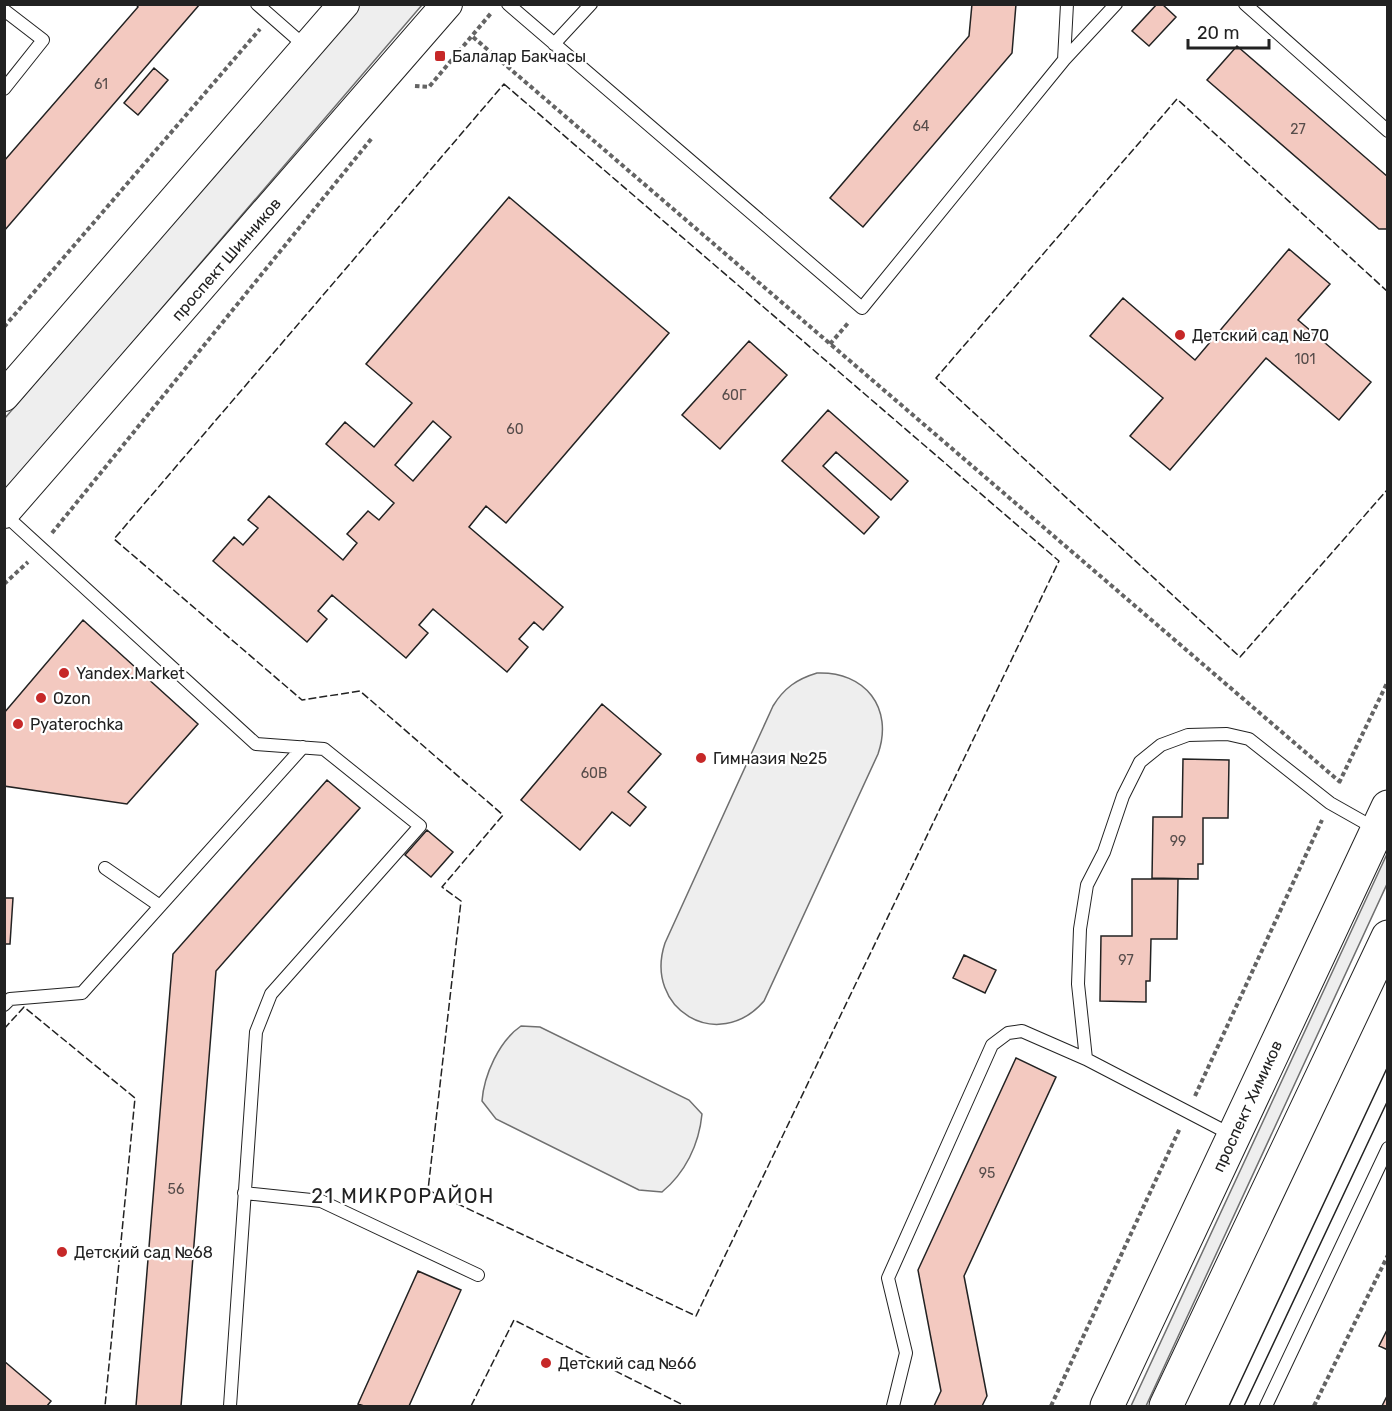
<svg xmlns="http://www.w3.org/2000/svg" width="1392" height="1411" viewBox="0 0 1392 1411" font-family="Rubik,sans-serif">
	<style>
		.green { fill: #eee; stroke: #6f6f6f; stroke-width: 1.5 }
		.building { fill: #f3c9c0; stroke: #222; stroke-width: 1.5; fill-rule: evenodd }
		.lines { fill: none; stroke-linecap: round; stroke-linejoin: round }
		.service-casing { stroke: #222; stroke-width: 14 }
		.tertiary-casing { stroke: #222; stroke-width: 32 }
		.secondary-casing { stroke: #222; stroke-width: 35 }
		.path { stroke: #646464; stroke-width: 4; stroke-dasharray: 4.5 3; stroke-linecap: butt }
		.service { stroke: #fff; stroke-width: 12 }
		.tertiary { stroke: #fff; stroke-width: 30 }
		.secondary { stroke: #fff; stroke-width: 33 }
		.tram { stroke: #222; stroke-width: 1.5 }
		.fence { stroke: #222; stroke-width: 1.5; stroke-dasharray: 8 3; stroke-linecap: butt }
		.poi-dot { fill: #c62828; stroke: #fff; stroke-width: 2 }
		.labels { text-anchor: middle; stroke-width: 4.5; stroke-linejoin: round; paint-order: stroke }
		.number-label { font-size: 14px; fill: #564c4a }
		.poi-label { font-size: 16px; fill: #222; stroke: #fff; text-anchor: start }
		.street-label { font-size: 16px; fill: #222; stroke: #fff }
		.quarter-label { font-size: 20px; letter-spacing: 1.5px; fill: #222; stroke: #fff }
	</style>
	<rect width="100%" height="100%" fill="#fff"/>
	<path class="green" d="M359,5H422L5,491V418Z
		M817,673C865,671 894,708 878,754L764,1001C718,1054 643,1009 665,943L773,706C784,688 797,679 817,673Z
		M1387,854V884L1146,1406H1131Z
		M521,1026L540,1027L689,1100L702,1114C699,1145 685,1173 662,1192L639,1190L496,1119L482,1101C484,1075 499,1041 521,1026Z"/>
	<path class="building" d="M136,4H200L4,231V161L138,7Z
		M972,4H1016L1012,53L863,227L830,198L969,36Z
		M1157,4H1162L1176,17L1149,46L1132,31Z
		M1237,46L1388,177V229H1379L1207,80Z
		M154,68L168,80L138,115L124,103Z
		M509,197L669,333L506,523L486,506L469,527L563,607L543,630L534,622L519,639L528,647L507,672L433,609L419,625L428,633L406,658L332,595L318,611L327,619L307,642L213,561L234,537L243,545L258,528L248,520L269,496L343,560L357,543L347,534L368,511L379,520L394,503L326,444L345,422L374,447L412,403L366,364ZM433,421L451,437L413,481L395,465Z
		M1289,249L1330,284L1298,320L1371,382L1339,420L1266,358L1170,470L1130,436L1163,398L1090,336L1123,298L1195,360Z
		M749,341L787,375L720,449L682,415Z
		M828,410L908,481L891,500L836,452L823,466L879,517L864,534L782,461Z
		M83,620L198,724L127,804L4,786V713Z
		M602,704L661,754L628,792L646,807L630,826L612,812L580,850L521,800Z
		M1183,759L1229,760L1228,818H1203V864H1198V879L1152,878L1153,817H1182Z
		M327,780L360,808L216,971L181,1406H136L173,954Z
		M427,830L453,852L431,877L405,855Z
		M1132,879H1178L1177,939H1151L1150,981H1146V1002L1100,1001L1101,936H1132Z
		M4,898H13L10,944H4Z
		M964,955L996,970L985,993L953,978Z
		M1016,1058L1056,1077L964,1276L987,1396L982,1406H934L941,1391L918,1270Z
		M418,1271L461,1290L409,1406H364L358,1404Z
		M1388,1328V1350L1379,1346Z
		M4,1361L51,1401L47,1406H4Z
		M1388,1394V1406H1382Z"/>
	<g class="lines">
		<defs>
			<path id="service" d="M257,4L306,47
				M508,4L862,308L1064,60L1116,4
				M1245,4L1388,131
				M4,10L43,40L4,89
				M554,44L591,4
				M1064,60L1067,4
				M4,514L256,744L324,749L420,826L271,994L256,1032L230,1406
				M105,868L160,906
				M4,1005L10,999L82,993L303,747
				M1232,1135L1086,1059L1078,984L1080,929L1087,885L1104,852L1123,796L1140,762L1161,745L1188,735L1227,734L1249,739L1330,803L1376,829
				M244,1193L321,1201L478,1275
				M893,1406L906,1353L888,1278L992,1045L1008,1033L1022,1031L1086,1059
				M1266,1406L1388,1148"/>
			<path id="tertiary" d="M4,396L344,4
				M4,513L447,4"/>
			<path id="secondary" d="M1107,1406L1388,807
				M1166,1406L1388,937"/>
		</defs>
		<use href="#service" class="service-casing"/>
		<use href="#tertiary" class="tertiary-casing"/>
		<use href="#secondary" class="secondary-casing"/>
		<path class="path" d="M473,37L1340,782
			M415,86L429,87L492,12
			M4,327L260,29
			M830,344L849,322
			M52,533L372,138
			M4,584L28,562
			M1339,783L1388,681
			M1195,1096L1322,820
			M1051,1406L1180,1128
			M1314,1406L1388,1255"/>
		<use href="#service" class="service"/>
		<use href="#tertiary" class="tertiary"/>
		<use href="#secondary" class="secondary"/>
		<path class="tram" d="M1229,1406L1388,1066
			M1244,1406L1388,1100"/>
		<path class="fence" d="M504,84L1059,561L696,1316L428,1190L461,901L442,887L503,815L360,691L302,700L114,539Z
			M1388,292L1177,99L936,378L1240,657L1388,489
			M4,1029L24,1007L135,1098L105,1406
			M471,1406L514,1320L685,1406"/>
	</g>
	<g class="poi-dot">
		<rect x="434" y="50" width="12" height="12" rx="3"/>
		<circle cx="1180" cy="335" r="6"/>
		<circle cx="64" cy="673" r="6"/>
		<circle cx="41" cy="698" r="6"/>
		<circle cx="18" cy="724" r="6"/>
		<circle cx="701" cy="758" r="6"/>
		<circle cx="62" cy="1252" r="6"/>
		<circle cx="546" cy="1363" r="6"/>
	</g>
	<g class="labels">
		<g class="number-label">
			<text x="101" y="89">61</text>
			<text x="921" y="131">64</text>
			<text x="1298" y="134">27</text>
			<text x="1305" y="364">101</text>
			<text x="734" y="400">60Г</text>
			<text x="515" y="434">60</text>
			<text x="594" y="778">60В</text>
			<text x="1178" y="846">99</text>
			<text x="1126" y="965">97</text>
			<text x="987" y="1178">95</text>
			<text x="176" y="1194">56</text>
		</g>
		<g class="poi-label">
			<text x="452" y="62">Балалар Бакчасы</text>
			<text x="1192" y="341">Детский сад №70</text>
			<text x="76" y="679">Yandex.Market</text>
			<text x="53" y="704">Ozon</text>
			<text x="30" y="730">Pyaterochka</text>
			<text x="713" y="764">Гимназия №25</text>
			<text x="74" y="1258">Детский сад №68</text>
			<text x="558" y="1369">Детский сад №66</text>
		</g>
		<g class="street-label">
			<text transform="translate(226 259) rotate(-49)" y="6">проспект Шинников</text>
			<text transform="translate(1247 1106) rotate(-65)" y="6">проспект Химиков</text>
		</g>
		<g class="quarter-label">
			<text x="403" y="1203">21 МИКРОРАЙОН</text>
		</g>
	</g>
	<rect width="1392" height="1411" fill="none" stroke="#222222" stroke-width="12"/>
	<path d="M1188 39v9h81v-9" fill="none" stroke="#222222" stroke-width="3"/>
	<text x="1197" y="39" font-size="18" fill="#222222" stroke="#ffffff" stroke-width="4.5" paint-order="stroke">20 m</text>
</svg>
